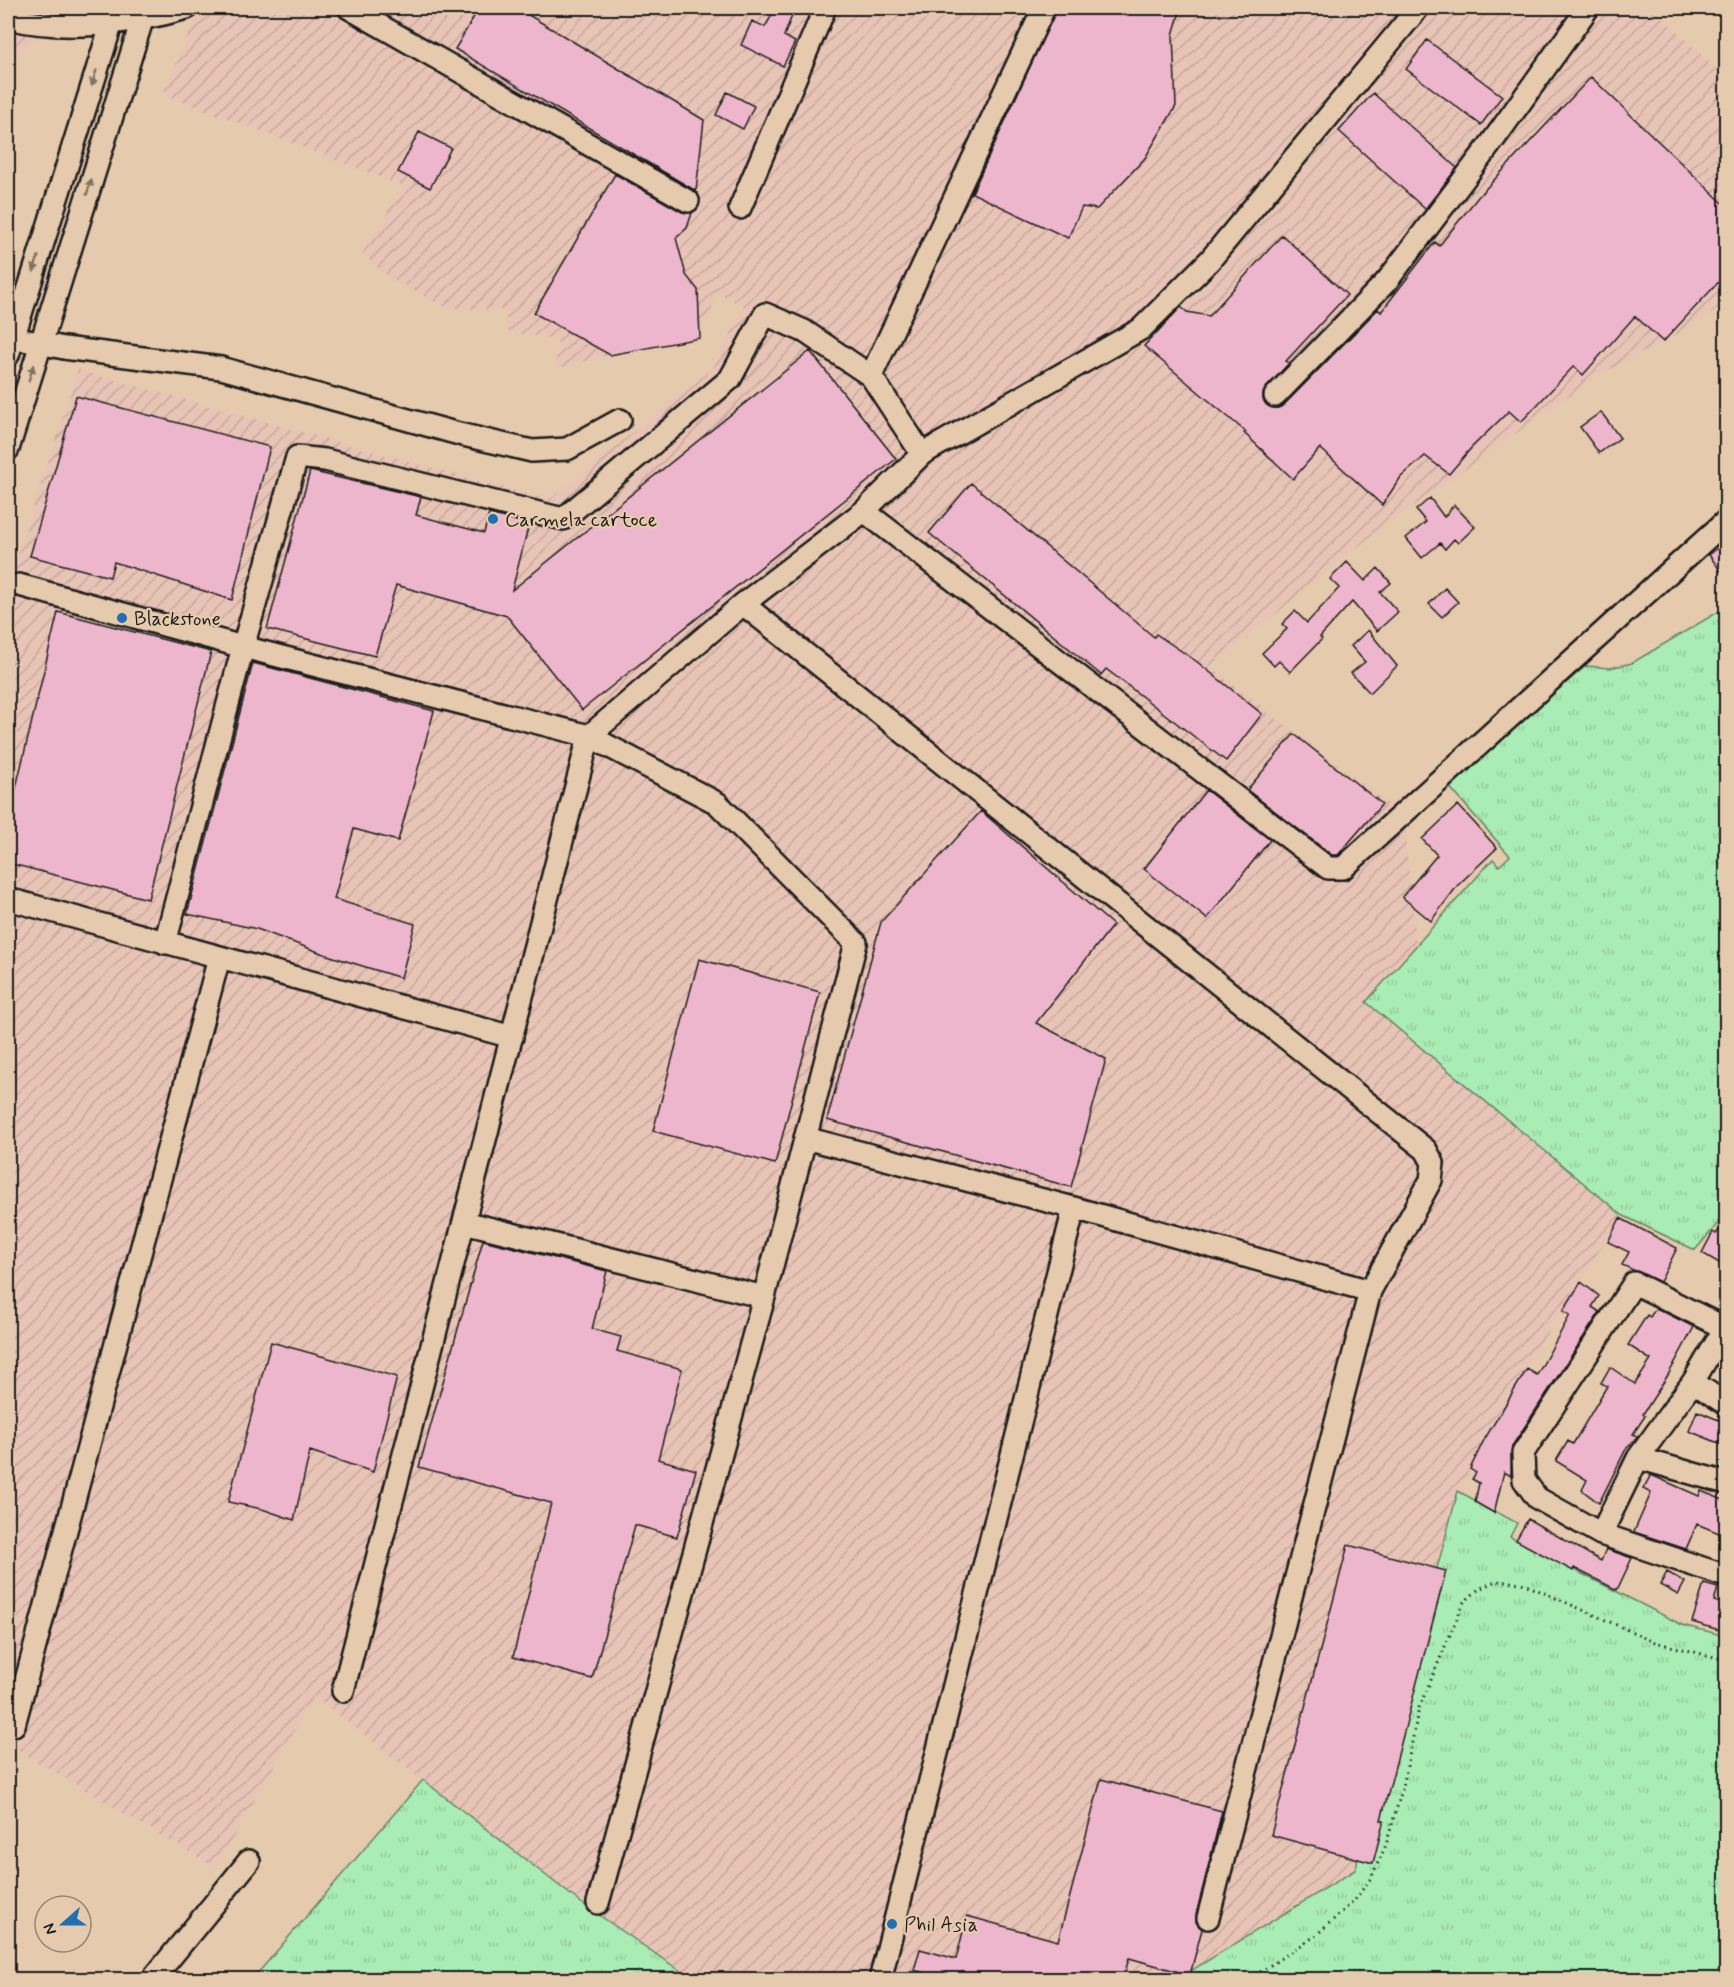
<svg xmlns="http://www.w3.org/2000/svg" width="1734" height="1987" viewBox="0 0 1734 1987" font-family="Mynerve,sans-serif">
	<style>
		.industrial { fill: url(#industrial-furrows) }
		.grass { fill: url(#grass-tufts); stroke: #638468; stroke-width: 1.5 }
		.building { fill: #edb6cc; stroke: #1c1c1c; stroke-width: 1.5 }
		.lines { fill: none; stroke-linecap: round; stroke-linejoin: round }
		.minor-casing { stroke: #1c1c1c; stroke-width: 26 }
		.path { stroke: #1c1c1c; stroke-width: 3; stroke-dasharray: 1.5 4.5; stroke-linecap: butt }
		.minor { stroke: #e6caad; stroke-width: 21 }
		.oneway { fill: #817364 }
		.poi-dot { fill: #1f6fb2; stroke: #e6caad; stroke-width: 2 }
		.labels { text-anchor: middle; stroke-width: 4.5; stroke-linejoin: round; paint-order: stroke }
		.poi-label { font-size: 20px; fill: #1c1c1c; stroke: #e6caad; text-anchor: start }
	</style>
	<defs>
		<pattern id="industrial-furrows" width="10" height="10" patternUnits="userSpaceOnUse" patternTransform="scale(1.5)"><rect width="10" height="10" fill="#e8c4b6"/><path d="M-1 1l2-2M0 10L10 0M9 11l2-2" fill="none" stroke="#c6a89c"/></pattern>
		<pattern id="grass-tufts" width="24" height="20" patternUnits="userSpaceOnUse" patternTransform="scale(1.5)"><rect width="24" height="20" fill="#aaecb5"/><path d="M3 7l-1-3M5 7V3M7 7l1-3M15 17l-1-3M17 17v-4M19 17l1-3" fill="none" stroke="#92ca9b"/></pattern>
	</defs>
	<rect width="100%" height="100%" fill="#e6caad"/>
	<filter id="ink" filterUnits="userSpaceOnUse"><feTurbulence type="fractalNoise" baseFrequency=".0167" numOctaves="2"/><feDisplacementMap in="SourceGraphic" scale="12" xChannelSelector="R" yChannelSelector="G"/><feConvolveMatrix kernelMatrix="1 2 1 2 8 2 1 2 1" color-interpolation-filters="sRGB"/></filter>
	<g filter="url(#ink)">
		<path class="industrial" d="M217,8H1652L1726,78V301L1712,313L1663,342L1597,376L1371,536L1210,667L1403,815L1416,944L1366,1002L1622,1215L1541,1343L1458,1491L1355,1870L1176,1979H692L580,1902L314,1696L216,1868L8,1744V584L78,370L549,500L713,368L745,307L718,293L704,330L555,369L558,339L509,332L505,310L447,308L390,278L362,254L404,186L163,94L195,20Z
			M8,22L41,34L8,60Z"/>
		<path class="grass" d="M1723,609L1726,615V1214L1695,1250L1622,1215L1366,1002L1493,859L1499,866L1510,856L1447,784L1586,666L1610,668L1632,663Z
			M1458,1491L1517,1523L1510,1537L1682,1625L1726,1636V1979L1176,1980L1355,1870Z
			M423,1780L580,1902L692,1979L252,1980Z"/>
		<path class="building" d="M479,8H517L704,120L696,191L455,49Z
			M776,8H795L784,36L795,42L783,66L741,45L752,21L765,27Z
			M1057,8H1181L1173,35L1176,106L1145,158L1097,209L1082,207L1068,238L972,193Z
			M1427,40L1502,96L1481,125L1406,69Z
			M1591,77L1726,206V274L1663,342L1635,316L1583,375L1574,366L1521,422L1509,411L1472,447L1449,474L1425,456L1401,477L1382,505L1320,448L1293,479L1244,433L1246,432L1144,346L1181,307L1187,312L1209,316L1282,235L1347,295L1286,361L1289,363L1266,388L1263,399L1267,405L1278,408L1284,405L1378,309L1381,312L1435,242L1439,246L1478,197Z
			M727,92L754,106L743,129L716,115Z
			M1373,93L1457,168L1425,209L1339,131Z
			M419,132L451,148L430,188L398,172Z
			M615,174L682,212L692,213L687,228L676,238L686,275L698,290L700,338L610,355L534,313Z
			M810,351L896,459L582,710L507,616L396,585L375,656L267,629L310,471L421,497L416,515L484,533L489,514L529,524L512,590Z
			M76,396L270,447L232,600L114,562L110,577L30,556Z
			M1601,412L1620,438L1599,453L1580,427Z
			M971,483L1154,637L1156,634L1196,661L1262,714L1226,761L1106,669L1101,675L929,533Z
			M1430,498L1444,517L1454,505L1475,527L1458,543L1454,539L1445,549L1440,543L1422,558L1406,538L1426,522L1416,510Z
			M1726,542V578L1709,555Z
			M1347,562L1365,581L1378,568L1391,583L1380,592L1398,612L1377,631L1352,602L1320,637L1322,639L1290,672L1279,661L1274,666L1262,653L1287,629L1282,624L1295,611L1307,623L1339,588L1330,579Z
			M1445,588L1458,602L1442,617L1429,604Z
			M58,612L211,652L148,899L8,863V821Z
			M1368,630L1397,666L1370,693L1351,673L1365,662L1351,646Z
			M253,663L434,711L398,841L354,829L334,899L415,924L401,978L324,954L257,929L187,914Z
			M1294,734L1382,804L1338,855H1332L1247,790Z
			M1206,790L1270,840L1207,919L1144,869Z
			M1458,805L1497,848L1458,885L1431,921L1402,897L1437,855L1422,839Z
			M981,811L1113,925L1036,1023L1106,1059L1071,1187L827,1120L881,922Z
			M699,959L820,992L775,1164L653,1131Z
			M1620,1218L1677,1248L1660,1282L1622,1265L1629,1252L1608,1242Z
			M1726,1222V1267L1702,1253L1713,1232L1716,1234Z
			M483,1240L607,1271L592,1329L621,1337L617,1351L682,1369L658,1459L696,1470L677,1537L635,1525L592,1679L513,1657L551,1503L419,1467Z
			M1581,1282L1599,1296L1592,1307L1600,1312L1512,1446L1511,1476L1504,1472L1494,1513L1475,1502L1479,1483L1472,1479L1476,1473L1470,1469L1484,1440L1527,1369L1537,1375L1570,1315L1563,1311Z
			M1656,1308L1694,1327L1668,1375L1643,1414L1645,1416L1633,1434L1638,1437L1627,1447L1599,1503L1582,1490L1587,1480L1556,1461L1568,1441L1573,1444L1607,1386L1601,1383L1610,1367L1635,1384L1651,1360L1628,1345L1647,1315L1650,1317Z
			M271,1342L397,1377L373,1472L310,1451L294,1520L262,1509L228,1502Z
			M1697,1411L1726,1423L1721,1444L1689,1431Z
			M1651,1475L1699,1496L1701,1491L1726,1501V1536L1697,1524L1686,1549L1634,1532L1651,1493L1643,1489Z
			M1528,1519L1601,1561L1606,1549L1632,1558L1617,1590L1574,1568L1573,1571L1516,1540Z
			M1348,1545L1446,1571L1381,1820H1384L1373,1863L1271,1835Z
			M1667,1572L1685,1582L1678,1595L1660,1585Z
			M1704,1584L1718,1588L1714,1601L1726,1604V1632L1692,1622Z
			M1101,1779L1222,1811L1196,1915V1922L1202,1929L1190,1975L1129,1958L1123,1980H949L914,1970L920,1949L956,1959L967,1916L1058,1941Z"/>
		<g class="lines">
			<defs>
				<path id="minor" d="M349,8L688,201
					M8,18C65,32 131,24 187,8
					M740,208L825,8
					M8,337L64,348L221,368L459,434L532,451L567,449L620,420
					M8,355L112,22
					M871,376L1044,8
					M1275,396L1387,281L1492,142L1588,8
					M8,449L143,17
					M864,511L1328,868H1343L1726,521
					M19,585L243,647L589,736L717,803L856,943L764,1297L598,1903
					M743,604L1426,1150L1433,1163L1431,1180L1370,1291L1074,1208L805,1138
					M8,899L512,1037
					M165,943L243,647L297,457L325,460L563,519L730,379L765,314L804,331L871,376L922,454
					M464,1222L764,1297
					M1726,1326L1693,1382L1638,1458L1601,1534L1726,1576
					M1693,1382L1726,1404
					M1638,1458L1726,1483
					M1601,1534L1537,1498L1524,1480L1523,1453L1634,1283L1725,1328
					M343,1691L589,736L743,604L864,511L922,454L1141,329L1210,260L1418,8
					M14,1725L219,958
					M1208,1918L1370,1291
					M152,1980L249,1861
					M880,1980L1074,1208"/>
			</defs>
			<use href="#minor" class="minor-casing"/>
			<path class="path" d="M1260,1972L1315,1936L1354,1901L1371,1878L1386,1845L1403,1786L1419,1708L1464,1602L1479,1589L1496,1581L1522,1583L1655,1642L1726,1660
				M1247,1980L1260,1972L1272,1980"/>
			<use href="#minor" class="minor"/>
		</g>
		<defs><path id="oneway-solid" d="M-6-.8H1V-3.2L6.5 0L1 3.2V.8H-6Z" transform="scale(1.5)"/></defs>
		<g class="oneway">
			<use href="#oneway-solid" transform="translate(94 78) rotate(107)"/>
			<use href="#oneway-solid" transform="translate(89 187) rotate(-73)"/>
			<use href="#oneway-solid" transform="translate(36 264) rotate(107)"/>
			<use href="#oneway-solid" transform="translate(31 373) rotate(-73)"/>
		</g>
	</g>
	<g class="poi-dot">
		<circle cx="493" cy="519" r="6"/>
		<circle cx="122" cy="618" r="6"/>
		<circle cx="892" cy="1924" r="6"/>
	</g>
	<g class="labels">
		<g class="poi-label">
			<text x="505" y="526">Carmela cartoce</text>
			<text x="134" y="625">Blackstone</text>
			<text x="904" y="1931">Phil Asia</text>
		</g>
	</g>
	<rect width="1734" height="1987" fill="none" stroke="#e6caad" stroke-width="30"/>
	<rect x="15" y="15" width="1704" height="1957" fill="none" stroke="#1c1c1c" stroke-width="2" filter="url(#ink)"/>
	<g transform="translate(63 1924) rotate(249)"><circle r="28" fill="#e6caad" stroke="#958473" stroke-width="1.5"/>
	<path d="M0-4.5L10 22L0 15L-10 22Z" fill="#1f6fb2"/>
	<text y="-9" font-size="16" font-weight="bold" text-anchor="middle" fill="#1c1c1c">N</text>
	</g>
</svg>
